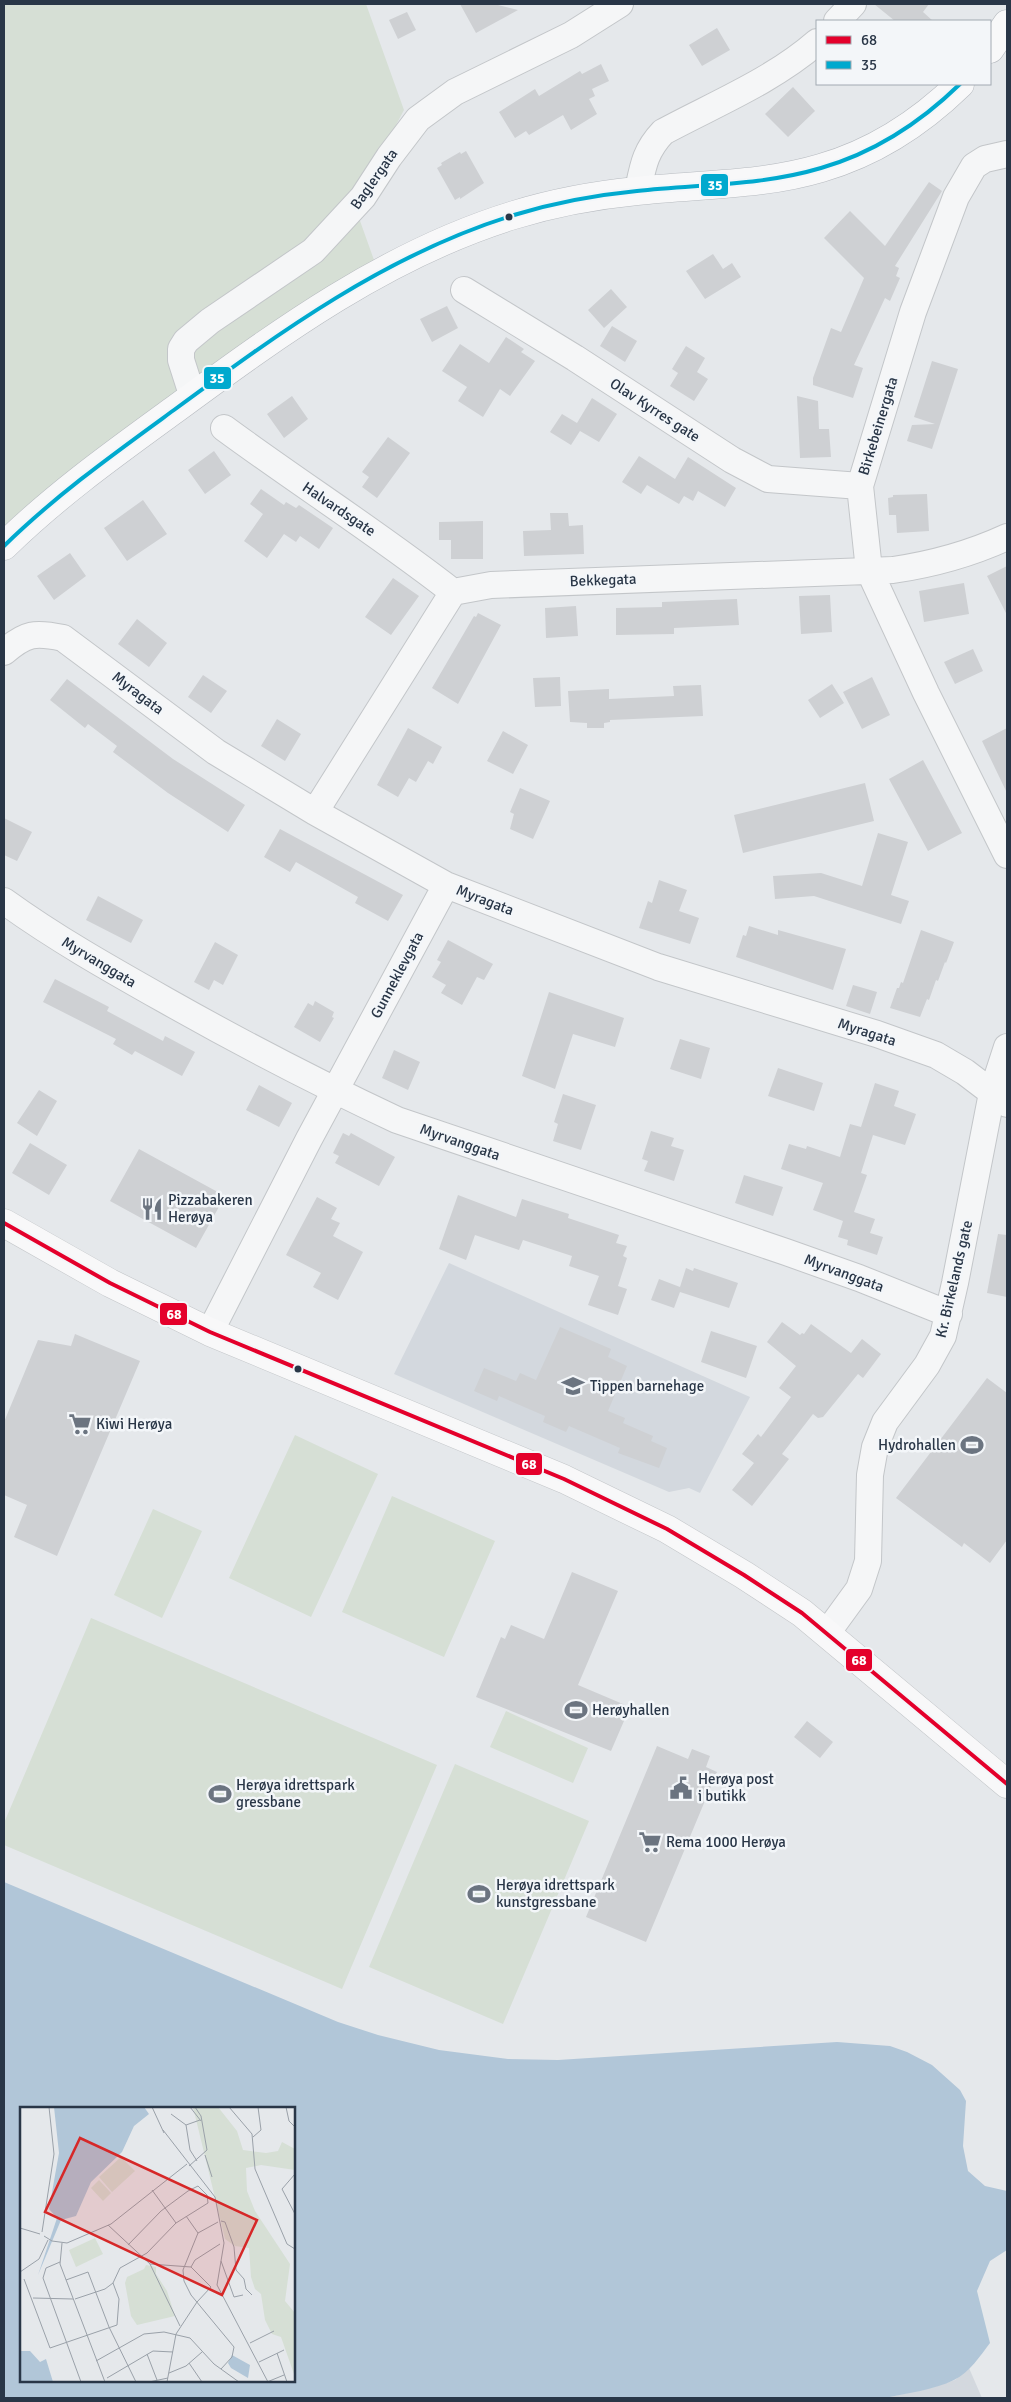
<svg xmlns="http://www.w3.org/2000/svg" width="1011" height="2402" viewBox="0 0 1011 2402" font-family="Signika,sans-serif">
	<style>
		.built { fill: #d3d8de }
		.green { fill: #d6dfd5 }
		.water { fill: #b1c6d8; fill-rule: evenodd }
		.building { fill: #ced0d3 }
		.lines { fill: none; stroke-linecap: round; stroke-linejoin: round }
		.street-casing { stroke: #c3c6c9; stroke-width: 28 }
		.secondary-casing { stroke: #c3c6c9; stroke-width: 29 }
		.highway-casing { stroke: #b7bbc0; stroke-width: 29 }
		.street { stroke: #f5f6f7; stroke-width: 26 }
		.secondary { stroke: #f8f8f9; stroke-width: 28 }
		.highway { stroke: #f8f8f9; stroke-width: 28 }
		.bus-1-casing { stroke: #f3f6f9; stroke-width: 8 }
		.bus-2-casing { stroke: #f3f6f9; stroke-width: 8 }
		.bus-1 { stroke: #e4002b; stroke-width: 4 }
		.bus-2 { stroke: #00a9ce; stroke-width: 4 }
		.bus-dot { fill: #293647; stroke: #f3f6f9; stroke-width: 2 }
		.labels { text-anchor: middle; stroke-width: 5; stroke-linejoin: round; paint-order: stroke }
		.street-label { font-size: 15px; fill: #293647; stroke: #f3f6f9 }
		.poi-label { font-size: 15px; fill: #293647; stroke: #f3f6f9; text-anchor: start }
		.inset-road { fill: none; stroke: #9aa1a9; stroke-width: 1 }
		.view { fill: #d62828; fill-opacity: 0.15; stroke: #d62828; stroke-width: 2.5 }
		.inset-edge { fill: none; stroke: #293647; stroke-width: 2.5 }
		.line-badge { stroke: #f3f6f9; stroke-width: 2 }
		.badge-label { font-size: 14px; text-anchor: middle; font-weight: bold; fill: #fff }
	</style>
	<rect width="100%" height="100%" fill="#e5e8eb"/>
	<path class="built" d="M449,1263L750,1397L700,1493L689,1488L669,1492L394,1374Z
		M969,2368L982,2398H885L934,2387L955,2380Z"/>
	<path class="green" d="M4,4H366L404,110L354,204L374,260L59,498L4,551Z
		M295,1435L378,1474L311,1617L229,1578Z
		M392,1496L495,1541L444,1657L342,1612Z
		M153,1509L202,1531L162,1618L114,1595Z
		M91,1618L437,1765L342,1989L4,1845V1823Z
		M506,1711L588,1748L573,1783L490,1747Z
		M455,1764L589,1821L503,2024L369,1967Z"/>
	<path class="water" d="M4,1882L338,2022L378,2035L439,2050L508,2059L558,2060L837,2042L890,2046L907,2052L932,2065L960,2090L966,2101L963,2146L968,2171L985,2186L1007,2191V2250L990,2261L977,2291L990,2343C980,2356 970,2372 954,2380C934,2390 907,2393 885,2398H4ZM21,2108H294V2381H21Z"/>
	<path class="building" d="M460,4H494L518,10L476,33Z
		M874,4H929L923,12L933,21H895Z
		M407,12L416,30L398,39L389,20Z
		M717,28L730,50L702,66L689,45Z
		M601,64L609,81L592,89L595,96L589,99L597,114L571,130L563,115L529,135L526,131L515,138L499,112L535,89L539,96L580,71L582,74Z
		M793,87L815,111L788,137L765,114Z
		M466,151L484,183L460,199V197L455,200L437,168L442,165L441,163L460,152L461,154Z
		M929,182L942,191L895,266L899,268L896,276L900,278L890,301L885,298L854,365L863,368L853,398L813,385V378L831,328L841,332L864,278L824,238L850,211L885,246Z
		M713,254L723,269L732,263L741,277L705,299L686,271Z
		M611,289L627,307L604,328L588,310Z
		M447,306L458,328L432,342L420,319Z
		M612,326L637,341L625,362L600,346Z
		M506,337L524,349L521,352L535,361L510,396L500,389L483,417L458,401L467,387L442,371L460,344L489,363Z
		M686,346L705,358L697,372L708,379L694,401L670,386L678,373L672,369Z
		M932,361L958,369L932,449L907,441L912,425L935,424L914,417Z
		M292,396L308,419L284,438L267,414Z
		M797,396L818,401L819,429H829L831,457L800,458Z
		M592,398L617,414L599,442L580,431L571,445L550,432L562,414L577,423Z
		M388,437L410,453L377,498L362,487L369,477L362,472Z
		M214,451L231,475L205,494L188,470Z
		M639,456L675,479L688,457L736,488L725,507L698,491L693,501L684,496L679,504L647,485L641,494L622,482Z
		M261,489L284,505L286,502L296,508L299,505L333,528L319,549L300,536L296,542L284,534L267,558L244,541L263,514L250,504Z
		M927,494L929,531L897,533L896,515H889L888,498L893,497V495Z
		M143,500L167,534L127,561L104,528Z
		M550,513H568L569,526L583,525L584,554L524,556L523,531L551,530Z
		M483,521V559H451V540H439V522Z
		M70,553L86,576L54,600L37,576Z
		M1007,566V615L987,576Z
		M393,578L419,596L391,635L365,617Z
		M964,583L969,614L924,622L919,591Z
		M830,595L832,632L801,634L799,596Z
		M737,599L739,625L674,628V634L616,635V608L662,607V602Z
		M576,606L578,636L546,638L545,608Z
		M478,613L501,625L458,704L432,688L474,616L476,617Z
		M137,619L167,643L149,667L118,644Z
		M973,649L983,671L955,684L944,662Z
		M203,675L227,691L211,713L188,697Z
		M560,677L561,706L535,707L533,678Z
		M872,677L890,715L862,729L843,692Z
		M67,679L173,759L245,805L228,832L168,793L113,752L117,746L88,724L85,728L50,700Z
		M832,684L844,703L820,718L808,700Z
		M701,685L703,716L610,720V722L604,723V728H587V723L570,722L568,691L609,689V699L674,696L673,686Z
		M277,719L301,734L285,761L261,746Z
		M408,728L442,747L433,764L428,761L416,782L409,778L398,797L377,785Z
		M1007,728V793L982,741Z
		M503,731L528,745L513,774L487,761Z
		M923,760L962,833L928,851L889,779Z
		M865,783L874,821L743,853L734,815Z
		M520,788L550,801L533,839L510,829L514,814L510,812Z
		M4,818L32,832L17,861L4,855Z
		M280,829L403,895L388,921L355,903L358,897L296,862L290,872L264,857Z
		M878,833L908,842L891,895L909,901L901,924L814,896L775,899L773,876L821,873L862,886Z
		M659,880L687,890L679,911L699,918L690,944L639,928L648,901L652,903Z
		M98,896L143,920L131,943L86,920Z
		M749,926L778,935V930L846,949L833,990L736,957L743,935L746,936Z
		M921,930L954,942L946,963L945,962L938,981L936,980L929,1000L927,999L920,1017L890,1008L897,988H899L901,982L903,983Z
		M448,940L493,964L484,980L477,977L462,1005L441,993L446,985L432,977L441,962L437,960Z
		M215,942L238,955L223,985L214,980L209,990L194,982Z
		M55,979L109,1007L107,1011L163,1041L165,1036L195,1052L182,1076L135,1051L132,1055L113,1044L116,1039L43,1002Z
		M853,985L877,992L870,1014L846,1006Z
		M549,992L624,1018L615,1047L573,1034L555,1089L522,1076Z
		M315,1001L334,1012L332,1017L334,1018L320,1042L294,1027L308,1003L313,1006Z
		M680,1039L710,1048L701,1079L670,1069Z
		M394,1050L420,1062L408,1090L382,1078Z
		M778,1068L823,1083L814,1111L768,1096Z
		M875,1083L899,1091L894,1106L916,1114L905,1145L873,1135L861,1173L867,1175L854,1212L875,1219L870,1233L883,1237L877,1255L847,1245L848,1240L838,1237L843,1221L813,1210L823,1183L781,1169L789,1144L806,1149L807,1146L840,1157L850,1124L861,1127Z
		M259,1085L292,1103L279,1127L246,1110Z
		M39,1090L57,1101L37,1136L17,1123Z
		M563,1094L596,1105L581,1150L553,1141L558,1124L554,1122Z
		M651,1131L674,1138L671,1146L684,1150L674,1181L644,1171L648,1161L642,1159Z
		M343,1133L349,1136L351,1133L395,1157L379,1186L335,1163L339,1156L333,1153Z
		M30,1143L67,1165L49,1195L12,1173Z
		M139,1149L225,1196L196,1248L110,1201Z
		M744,1175L783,1187L773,1216L735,1203Z
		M458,1195L516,1217L522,1199L569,1214L568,1218L619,1235L616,1243L627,1246L623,1256L627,1258L618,1286L627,1289L618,1315L588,1305L599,1276L569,1266L572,1256L523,1240L519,1250L475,1235L466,1260L439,1249Z
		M317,1197L337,1208L331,1219L340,1223L333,1236L363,1252L338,1300L313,1287L321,1273L286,1255Z
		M998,1234L1007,1235V1297L987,1293Z
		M686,1268L693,1271L694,1268L738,1283L729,1308L680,1292L674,1308L651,1300L659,1279L680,1287Z
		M782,1322L800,1335L802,1333L804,1334L811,1324L851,1353L862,1339L881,1354L863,1378L858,1374L823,1417L818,1418L813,1414L782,1454L789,1459L752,1506L732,1490L754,1463L742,1454L758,1434L761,1437L791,1397L779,1388L796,1366L767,1342Z
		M560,1327L611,1349L608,1357L627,1366L608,1411L625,1418L623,1423L653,1436L651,1441L667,1448L659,1468L618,1453L620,1448L569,1426L566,1432L543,1422L545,1416L499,1396L497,1401L474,1391L484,1368L516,1381L520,1373L536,1380Z
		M711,1331L757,1346L746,1378L701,1362Z
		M75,1334L140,1361L57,1556L14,1537L27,1505L4,1495V1422L38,1340L71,1346Z
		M987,1378L1007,1393V1540L990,1563L964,1543L962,1547L896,1498Z
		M572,1572L618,1591L578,1685L630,1707L611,1751L476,1697L501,1637L505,1639L511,1625L544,1639Z
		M807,1721L833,1742L820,1758L794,1737Z
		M657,1746L688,1759L692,1749L710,1756L706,1767L717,1772L646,1942L586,1917Z"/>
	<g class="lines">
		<defs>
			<path id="street" d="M837,21L853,4
				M1007,154L985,159L974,166L956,197L913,312L860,486L869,570L926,693L1007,855
				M638,190C643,166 645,151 663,132C715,104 772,81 817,42
				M464,290L575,358L732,460L768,479L860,486
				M194,395L189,385L181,360V349L186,341L210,321L313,251L363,197L389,157L418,119L455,92L571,35L620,4
				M224,428C300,484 379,534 453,592
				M4,652C26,633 35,632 63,638L216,752L315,812L446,885L658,967L877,1034L936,1055L965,1072L1007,1104
				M315,812L453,592L491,585L893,570C934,564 970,554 1007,537
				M4,901C55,938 110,969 165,1000C241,1043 318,1083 397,1120L786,1252L859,1278L949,1314
				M210,1332L309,1139L446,885
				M827,1633L859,1589L868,1561L870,1475L875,1447L885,1422L927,1365L943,1336L955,1283L992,1093L1007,1047"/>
			<path id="secondary" d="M4,1223L110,1283L210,1332L564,1479L667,1529L744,1575L802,1613L1007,1784"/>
			<path id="highway" d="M990,49L1007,24
				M4,546C56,495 115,453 174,410C280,332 387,254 514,215C553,203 596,195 637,191C698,184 761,186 821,168C873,153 921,122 960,84"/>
		</defs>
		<use href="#street" class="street-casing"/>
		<use href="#secondary" class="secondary-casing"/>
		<use href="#highway" class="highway-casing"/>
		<use href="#street" class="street"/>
		<use href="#secondary" class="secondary"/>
		<use href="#highway" class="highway"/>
		<defs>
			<path id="bus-1" d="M4,1223L110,1283L210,1332L564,1479L667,1529L744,1575L802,1613L1007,1784"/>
			<path id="bus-2" d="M4,546C56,495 115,453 174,410C280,332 387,254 514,215C553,203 596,195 637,191C698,184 761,186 821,168C873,153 921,122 960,84"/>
		</defs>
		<use href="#bus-1" class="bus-1-casing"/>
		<use href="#bus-2" class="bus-2-casing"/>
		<use href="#bus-1" class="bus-1"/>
		<use href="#bus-2" class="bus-2"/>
	</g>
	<defs>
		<symbol id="restaurant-bare" viewBox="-9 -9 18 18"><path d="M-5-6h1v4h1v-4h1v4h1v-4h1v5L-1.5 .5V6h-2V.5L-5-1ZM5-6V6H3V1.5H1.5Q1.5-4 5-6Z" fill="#6b7480" stroke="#f3f6f9" stroke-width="2.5" paint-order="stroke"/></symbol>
		<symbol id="school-bare" viewBox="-9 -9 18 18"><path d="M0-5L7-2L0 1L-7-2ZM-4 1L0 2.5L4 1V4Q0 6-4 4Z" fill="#6b7480" stroke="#f3f6f9" stroke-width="2.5" paint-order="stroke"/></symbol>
		<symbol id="supermarket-bare" viewBox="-9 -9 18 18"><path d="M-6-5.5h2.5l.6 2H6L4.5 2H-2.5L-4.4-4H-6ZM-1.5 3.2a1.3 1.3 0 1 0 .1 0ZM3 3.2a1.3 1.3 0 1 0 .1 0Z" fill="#6b7480" stroke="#f3f6f9" stroke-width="2.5" paint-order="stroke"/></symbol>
		<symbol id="stadium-bare" viewBox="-9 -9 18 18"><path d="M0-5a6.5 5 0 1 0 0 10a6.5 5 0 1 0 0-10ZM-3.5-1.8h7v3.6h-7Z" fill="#6b7480" stroke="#f3f6f9" stroke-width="2.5" paint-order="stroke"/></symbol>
		<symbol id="civic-bare" viewBox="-9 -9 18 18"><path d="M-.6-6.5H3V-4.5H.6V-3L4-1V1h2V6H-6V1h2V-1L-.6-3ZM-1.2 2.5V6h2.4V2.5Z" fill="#6b7480" stroke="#f3f6f9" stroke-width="2.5" paint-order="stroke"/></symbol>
	</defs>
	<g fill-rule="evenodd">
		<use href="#restaurant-bare" x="136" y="1193" width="32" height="32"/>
		<use href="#school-bare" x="557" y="1370" width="32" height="32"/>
		<use href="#supermarket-bare" x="64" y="1408" width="32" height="32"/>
		<use href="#stadium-bare" x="956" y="1429" width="32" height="32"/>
		<use href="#stadium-bare" x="560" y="1694" width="32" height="32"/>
		<use href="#civic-bare" x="665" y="1772" width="32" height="32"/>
		<use href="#stadium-bare" x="204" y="1778" width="32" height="32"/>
		<use href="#supermarket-bare" x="634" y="1826" width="32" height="32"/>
		<use href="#stadium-bare" x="463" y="1878" width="32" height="32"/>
	</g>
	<g class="bus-dot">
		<circle cx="509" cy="217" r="4.5"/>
		<circle cx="298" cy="1369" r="4.5"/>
	</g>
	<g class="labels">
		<g class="street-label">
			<text transform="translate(374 179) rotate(-55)" y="5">Baglergata</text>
			<text transform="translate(655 410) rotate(33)" y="5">Olav Kyrres gate</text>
			<text transform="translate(878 426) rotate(-73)" y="5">Birkebeinergata</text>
			<text transform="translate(339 509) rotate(34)" y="5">Halvardsgate</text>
			<text transform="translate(603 580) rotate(-2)" y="5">Bekkegata</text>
			<text transform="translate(138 693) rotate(37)" y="5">Myragata</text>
			<text transform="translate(485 900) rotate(21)" y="5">Myragata</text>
			<text transform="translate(99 962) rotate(31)" y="5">Myrvanggata</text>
			<text transform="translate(397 975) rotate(-62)" y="5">Gunneklevgata</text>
			<text transform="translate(867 1032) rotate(18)" y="5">Myragata</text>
			<text transform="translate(460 1142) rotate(19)" y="5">Myrvanggata</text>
			<text transform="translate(844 1273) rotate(20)" y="5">Myrvanggata</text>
			<text transform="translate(954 1279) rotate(-77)" y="5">Kr. Birkelands gate</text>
		</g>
		<g class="poi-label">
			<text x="168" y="1205">Pizzabakeren<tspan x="168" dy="17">Herøya</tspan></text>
			<text x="590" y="1391">Tippen barnehage</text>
			<text x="96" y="1429">Kiwi Herøya</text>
			<text x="956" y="1450" text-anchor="end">Hydrohallen</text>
			<text x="592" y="1715">Herøyhallen</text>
			<text x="698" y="1784">Herøya post<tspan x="698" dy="17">i butikk</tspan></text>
			<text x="236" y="1790">Herøya idrettspark<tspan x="236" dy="17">gressbane</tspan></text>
			<text x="666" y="1847">Rema 1000 Herøya</text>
			<text x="496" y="1890">Herøya idrettspark<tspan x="496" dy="17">kunstgressbane</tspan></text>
		</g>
	</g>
	<g transform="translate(20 2107)">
		<rect width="275" height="275" fill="#e5e8eb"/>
		<path d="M173,0H198L217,24L223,43L246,46L258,44L262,35L275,42V63L241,58L226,61L227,84L235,104L270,157L265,194L275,206V270L261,230L252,227L245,213L241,187L235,182L231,170L229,141L215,139L205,132ZM101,50L115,64L92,85L79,70ZM79,73L91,86L83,94L71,81ZM75,131L83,147L56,160L49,143ZM126,158L136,160V167L147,184L155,209L117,218L111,209L105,176L107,170L124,162Z" fill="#d6dfd5"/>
		<path d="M34,0H124L129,7L114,19L102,45L71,75L56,109L41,113L18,168L37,111L29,102L39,46ZM0,244H10L20,255L26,252L33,275H0ZM212,248L230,258L228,271L211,261L208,256Z" fill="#b1c6d8"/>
		<path class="inset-road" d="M132,0L144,26M170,0L181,14M209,0L232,27L235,62L267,137L275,142M266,0L269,14L275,20M151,7L166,18L180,13M166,18L170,43L177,54M143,23L195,90L204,136L197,178L248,275M233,30L241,23L238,0M185,48L192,70M169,59L187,43L181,9L175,0M275,67L262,82L275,107M132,83L156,116M166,109L178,126L163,163L164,174L171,188L214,240L212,250L201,262M201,114L205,115L214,140L216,163L224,172L226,182L232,188M88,118L130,157L160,219M0,121L20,127M22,125L34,47L29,0M178,126L198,115M24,129L32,134L47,136L91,117L167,57M42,136L40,157L85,275M201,154L214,190L223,188M40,155L26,161L23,171L61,275M130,157L171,160L191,180L177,195L156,227L147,275M171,160L175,153L200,137M0,165L19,152L28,133M4,172L30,241L97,218L99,192L93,176M46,173L68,165L89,220L116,275M13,191L53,192M55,192L85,182L93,176L100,161L127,146L156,116L188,96L187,88L178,79L168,84L141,104L108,138M230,236L254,224M257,246L267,275M127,247L137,273M76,254L124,227L144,225L170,231L194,257L219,275M239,255L264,243M169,256L182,275M149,266L166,259L182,245M87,271L133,244L153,245M129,275L148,271M247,275L264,268"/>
		<path class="view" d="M60,31L237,113L202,188L25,105Z"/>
		<rect width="275" height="275" class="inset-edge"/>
	</g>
	<g class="line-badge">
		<rect x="700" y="173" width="29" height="24" rx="5" fill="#00a9ce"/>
		<rect x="203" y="366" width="29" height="24" rx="5" fill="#00a9ce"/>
		<rect x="159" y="1302" width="29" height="24" rx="5" fill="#e4002b"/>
		<rect x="515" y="1452" width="28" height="24" rx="5" fill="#e4002b"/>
		<rect x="845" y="1648" width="28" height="24" rx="5" fill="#e4002b"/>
	</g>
	<g class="badge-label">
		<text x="715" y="190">35</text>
		<text x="217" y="383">35</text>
		<text x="174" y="1319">68</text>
		<text x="529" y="1469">68</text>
		<text x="859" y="1665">68</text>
	</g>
	<rect width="1011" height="2402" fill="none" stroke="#293647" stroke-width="10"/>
	<rect x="816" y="20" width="175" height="65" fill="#f3f6f9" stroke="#a2a9b2"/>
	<rect x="826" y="36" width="25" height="8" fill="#e4002b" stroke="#a2a9b2"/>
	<text x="861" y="45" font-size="15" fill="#293647">68</text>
	<rect x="826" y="61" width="25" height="8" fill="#00a9ce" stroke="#a2a9b2"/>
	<text x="861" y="70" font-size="15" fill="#293647">35</text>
</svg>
